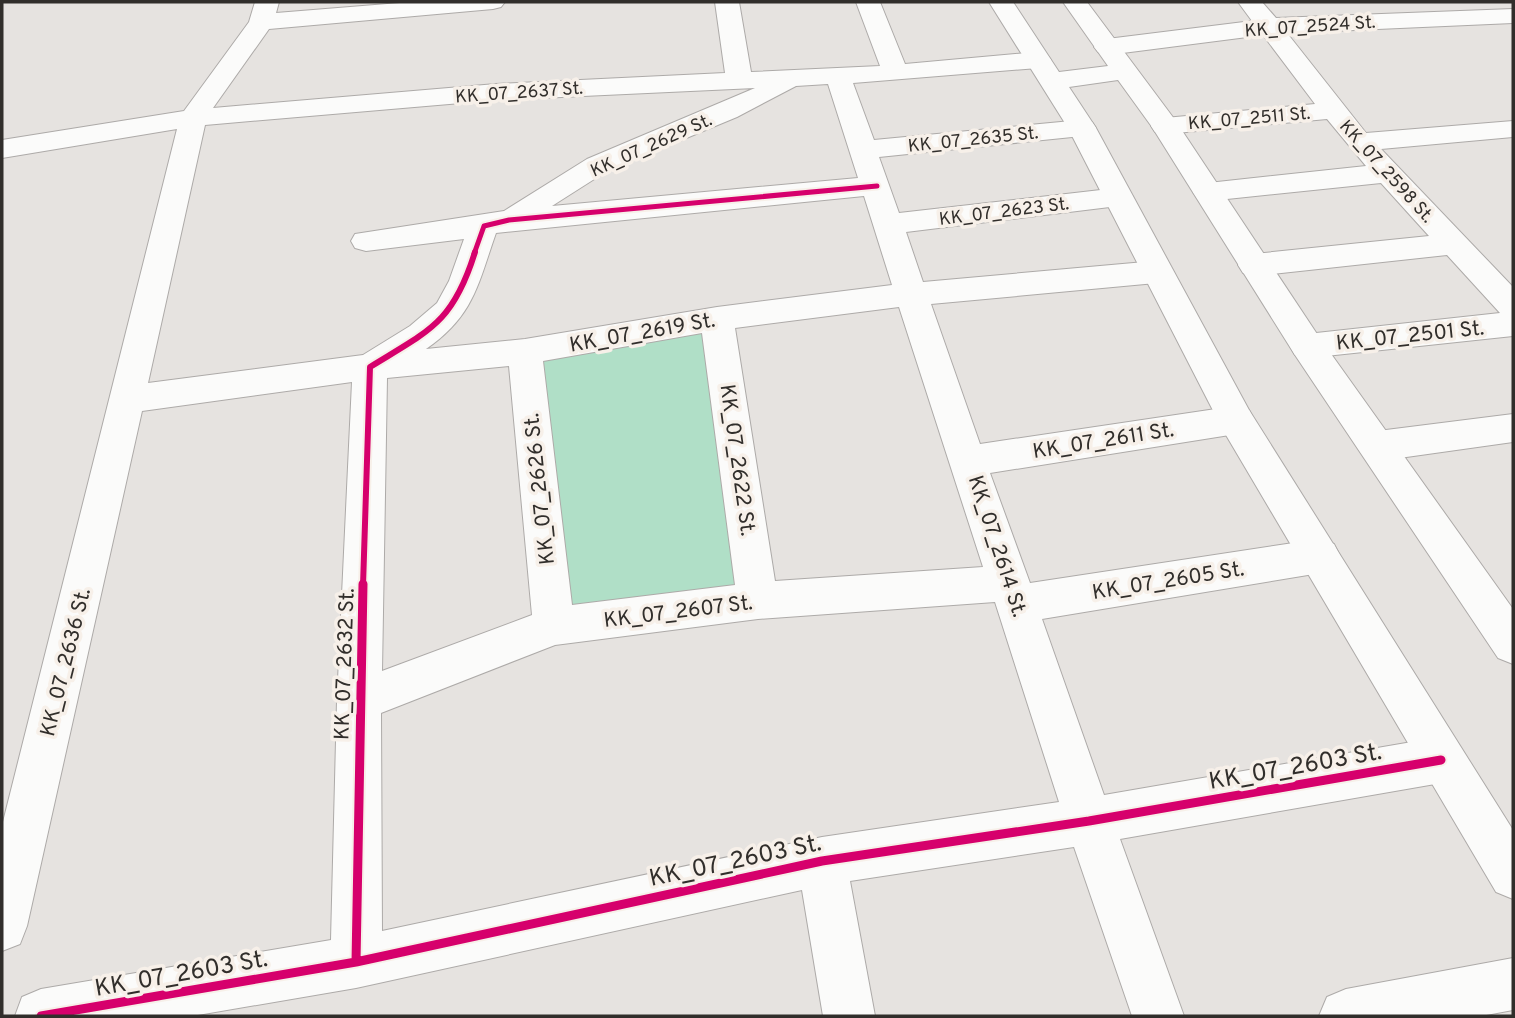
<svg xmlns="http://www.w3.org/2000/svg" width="1515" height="1018" viewBox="0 0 1515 1018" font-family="Overpass,sans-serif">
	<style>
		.green { fill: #b0dfc7 }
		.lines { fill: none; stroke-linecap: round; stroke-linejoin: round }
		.minor-casing { stroke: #adaaa8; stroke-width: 2 }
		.highway-casing { stroke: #adaaa8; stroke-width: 2 }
		.minor { fill: #fbfbfa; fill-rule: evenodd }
		.highway { fill: #fbfbfa; fill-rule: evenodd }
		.cycleway-far2-casing { stroke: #f7f0e9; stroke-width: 9 }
		.cycleway-far1-casing { stroke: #f7f0e9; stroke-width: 10 }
		.cycleway-casing { stroke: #f7f0e9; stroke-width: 13 }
		.cycleway-far2 { stroke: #d6006c; stroke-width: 5 }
		.cycleway-far1 { stroke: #d6006c; stroke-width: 6 }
		.cycleway { stroke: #d6006c; stroke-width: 9 }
		.labels { text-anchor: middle; stroke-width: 7; stroke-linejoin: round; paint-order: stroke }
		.far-street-label { font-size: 18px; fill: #312e2b; stroke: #f7f0e9 }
		.street-label { font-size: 21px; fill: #312e2b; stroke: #f7f0e9 }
		.near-street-label { font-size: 24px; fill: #312e2b; stroke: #f7f0e9 }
	</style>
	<rect width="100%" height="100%" fill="#e6e3e0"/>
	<path class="green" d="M717,319L758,601L554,626L525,352Z"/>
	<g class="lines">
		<defs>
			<path id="minor" d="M255,2H279L276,13L412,2H505L501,7L493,9L269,29L213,108L496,84L725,73L715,2H739L751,72L880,66L856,2H880L905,64L1038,52L1047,55L1051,60L1047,65L1038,68L853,83L874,140L1082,120L1092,122L1096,128L1092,134L1082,136L879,157L899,213L1118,188L1128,190L1133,197L1128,204L1118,206L906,232L923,282L1156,261L1167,264L1172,272L1167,280L1156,283L931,304L980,444L1236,406L1249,410L1254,420L1249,430L1236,434L990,473L1030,583L1320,539L1334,544L1340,556L1334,568L1320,573L1042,619L1104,795L1441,737L1457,744L1464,760L1457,776L1441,783L1120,839L1184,1016H1132L1074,847L850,881L875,1016H823L802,890L356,988L192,1016H15L22,997L41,989L331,940L337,701L352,382L142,411L27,926L20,944L2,951V826L177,129L2,158V140L184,111L249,22ZM828,84L858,178L552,206L607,171L737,117L796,86ZM755,88L587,159L504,211L355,234L351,241L355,248L366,251L464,239L449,281L437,303L410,326L363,355L148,383L205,125L496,100ZM864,196L892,285L717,307L525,339L426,349C474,316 478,284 496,233ZM899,307L983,567L775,581L735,328ZM702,333L735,585L572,605L543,361ZM509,366L532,615L382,671L387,378ZM995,602L1059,802L822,837L382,931L381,713L555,645L758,619Z
				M1238,2H1262L1276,18L1513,9V23L1287,33L1366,133L1513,121V137L1381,149L1513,287V336L1307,358L1295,355L1290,346L1295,337L1307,334L1500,313L1447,255L1254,276L1243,273L1238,265L1243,257L1254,254L1429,236L1381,183L1208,201L1198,199L1193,192L1198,185L1208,183L1366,166L1327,119L1165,134L1155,132L1151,126L1155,120L1165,118L1315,104L1263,35L1107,55L1098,52L1094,47L1098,42L1107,39L1252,21Z
				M1513,414V442L1378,461L1365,456L1360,446L1365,436L1378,431Z
				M1513,958V1010L1481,1016H1319L1327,997L1346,989Z"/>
			<path id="highway" d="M989,2H1013L1059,72L1108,66L1063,2H1087L1175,120L1319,337L1513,609V664L1498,658L1295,355L1152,127L1118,80L1069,87L1096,128L1249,410L1513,830V899L1496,892L1223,430L1068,128Z"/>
		</defs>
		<use href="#minor" class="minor-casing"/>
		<use href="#highway" class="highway-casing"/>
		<use href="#minor" class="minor"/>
		<use href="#highway" class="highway"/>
		<defs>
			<path id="cycleway-far2" d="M474,254L484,226L509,220L877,186"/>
			<path id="cycleway-far1" d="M363,586L370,367C430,330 453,323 475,252"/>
			<path id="cycleway" d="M356,962L363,584
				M41,1016L356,962L822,861L1089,821L1441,760"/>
		</defs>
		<use href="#cycleway-far2" class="cycleway-far2-casing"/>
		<use href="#cycleway-far1" class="cycleway-far1-casing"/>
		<use href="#cycleway" class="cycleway-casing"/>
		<use href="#cycleway-far2" class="cycleway-far2"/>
		<use href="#cycleway-far1" class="cycleway-far1"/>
		<use href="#cycleway" class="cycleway"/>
	</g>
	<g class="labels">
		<g class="far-street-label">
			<text transform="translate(1310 26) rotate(-4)" y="6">KK_07_2524 St.</text>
			<text transform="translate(519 92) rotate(-4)" y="6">KK_07_2637 St.</text>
			<text transform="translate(1249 118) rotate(-5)" y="6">KK_07_2511 St.</text>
			<text transform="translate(973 139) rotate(-6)" y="6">KK_07_2635 St.</text>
			<text transform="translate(651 145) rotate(-24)" y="6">KK_07_2629 St.</text>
			<text transform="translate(1387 171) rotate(48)" y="6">KK_07_2598 St.</text>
			<text transform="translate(1004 211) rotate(-7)" y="6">KK_07_2623 St.</text>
		</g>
		<g class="street-label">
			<text transform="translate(642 332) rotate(-10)" y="7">KK_07_2619 St.</text>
			<text transform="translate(1410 335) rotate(-6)" y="7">KK_07_2501 St.</text>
			<text transform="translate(1103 440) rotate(-9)" y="7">KK_07_2611 St.</text>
			<text transform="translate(738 460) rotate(82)" y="7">KK_07_2622 St.</text>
			<text transform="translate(539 489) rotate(-96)" y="7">KK_07_2626 St.</text>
			<text transform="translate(998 546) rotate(72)" y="7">KK_07_2614 St.</text>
			<text transform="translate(1168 580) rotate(-9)" y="7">KK_07_2605 St.</text>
			<text transform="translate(678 611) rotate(-7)" y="7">KK_07_2607 St.</text>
			<text transform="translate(65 662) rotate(-76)" y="7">KK_07_2636 St.</text>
			<text transform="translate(344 664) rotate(-88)" y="7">KK_07_2632 St.</text>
		</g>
		<g class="near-street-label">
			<text transform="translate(1295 766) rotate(-10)" y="8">KK_07_2603 St.</text>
			<text transform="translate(735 860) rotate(-12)" y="8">KK_07_2603 St.</text>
			<text transform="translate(181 973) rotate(-10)" y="8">KK_07_2603 St.</text>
		</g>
	</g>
	<rect width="1515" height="1018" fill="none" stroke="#312e2b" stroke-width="7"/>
</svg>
